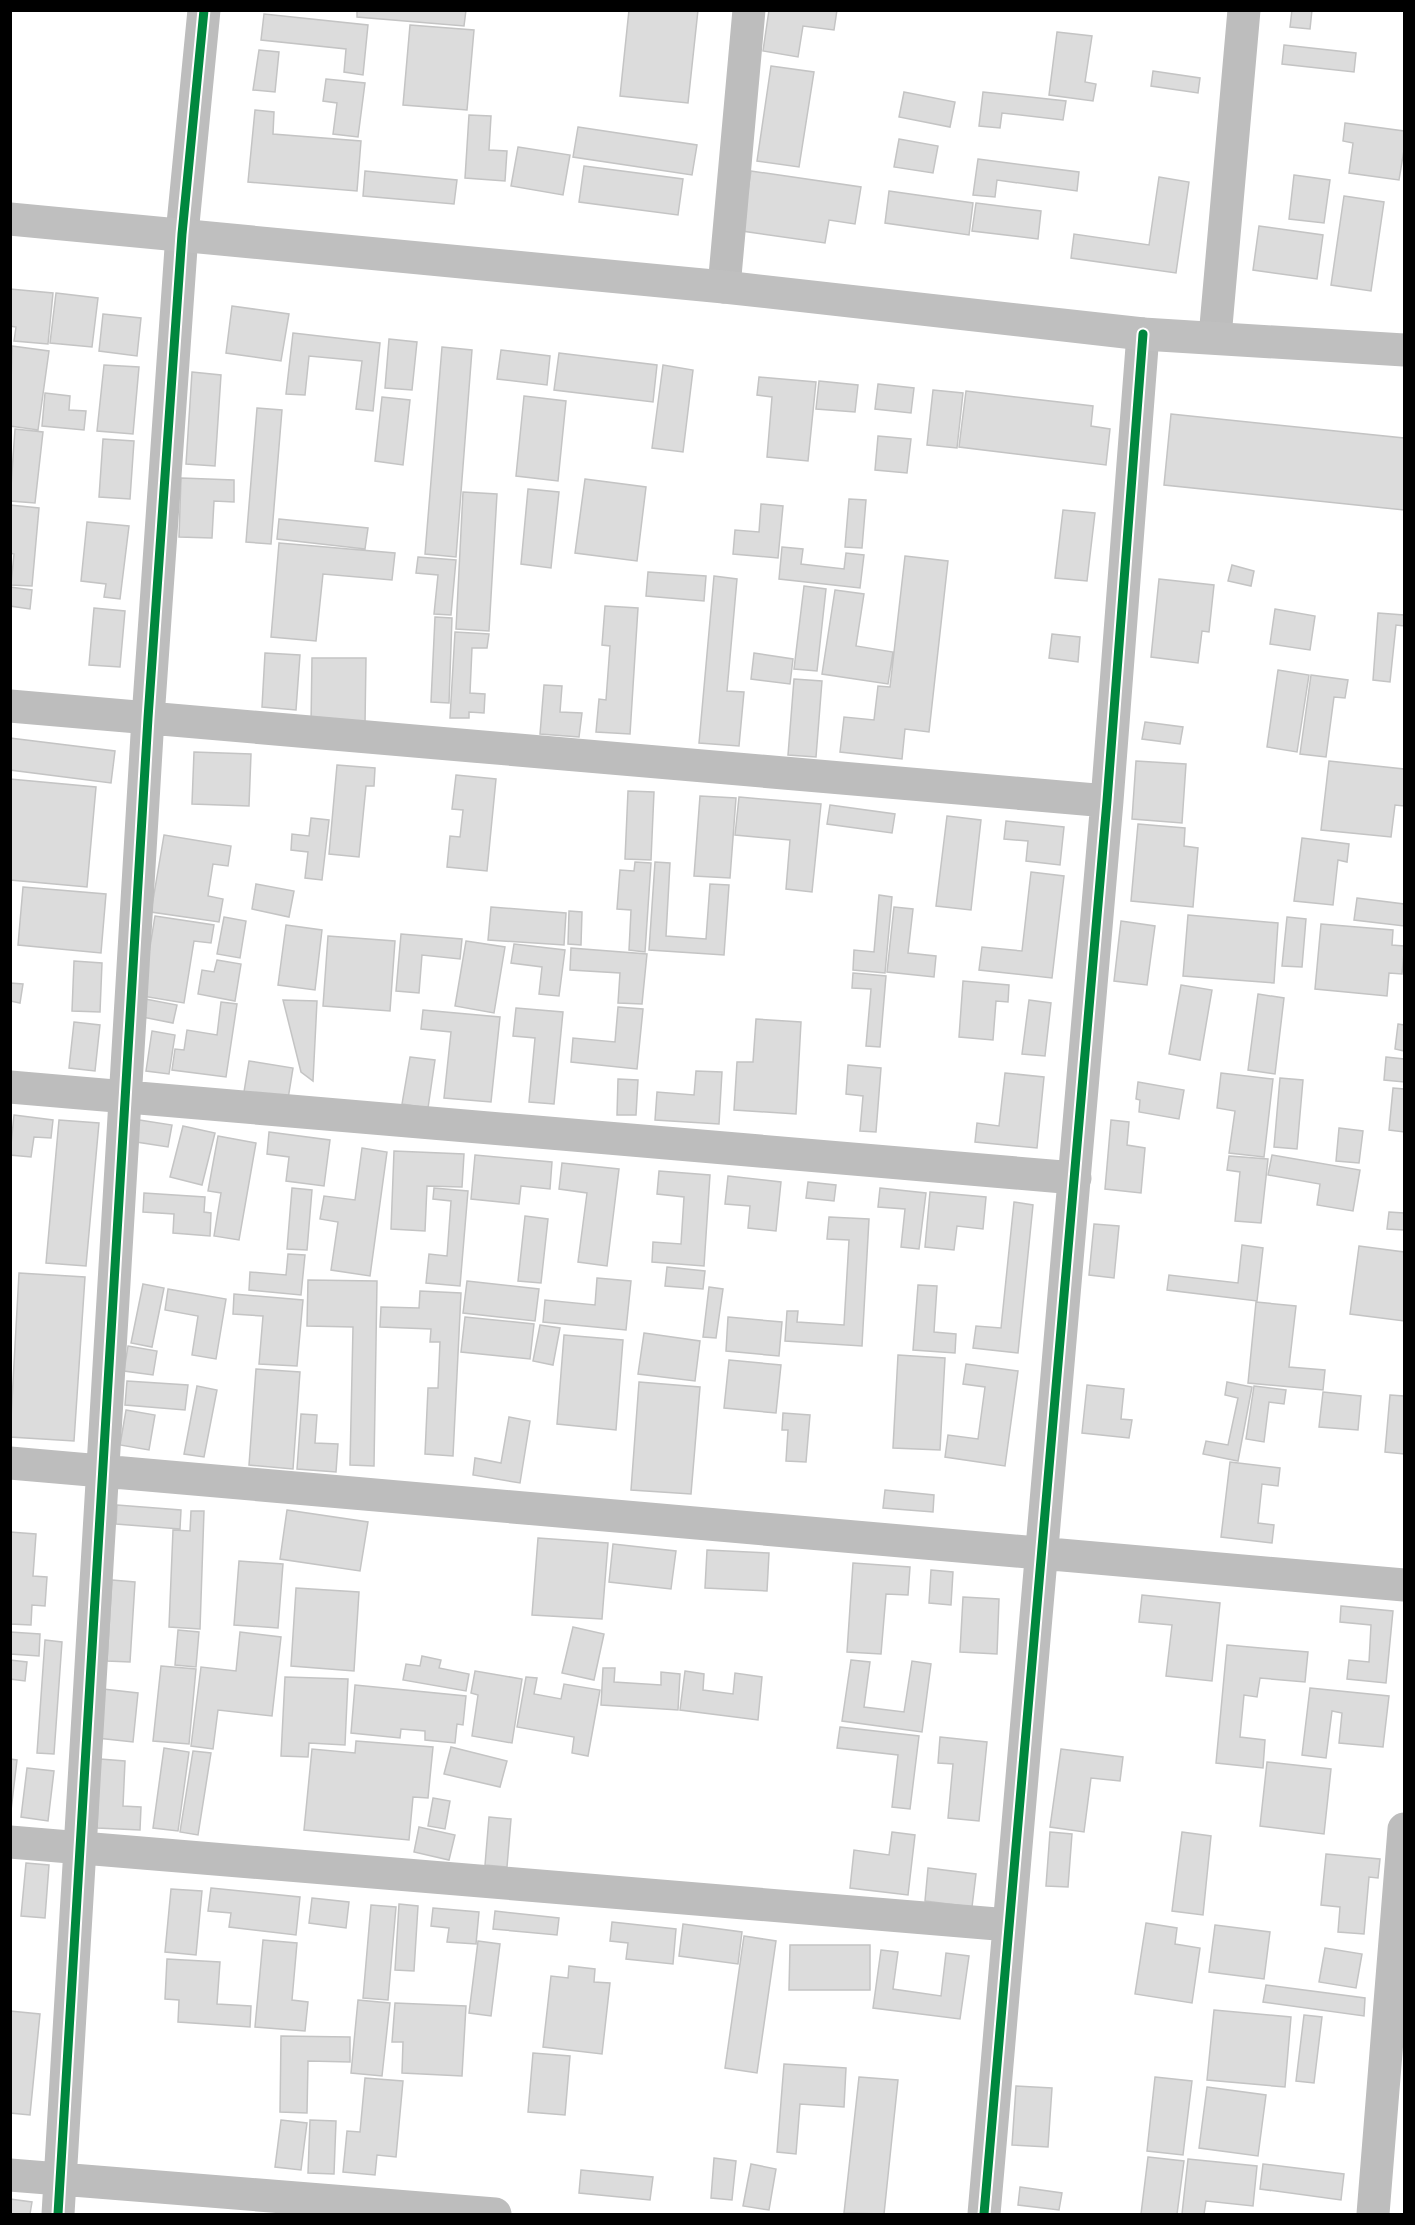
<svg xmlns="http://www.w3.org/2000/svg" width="1415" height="2225" viewBox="0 0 1415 2225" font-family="Figtree,sans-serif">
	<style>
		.building { fill: #dcdcdc; stroke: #c4c4c4; stroke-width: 1.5 }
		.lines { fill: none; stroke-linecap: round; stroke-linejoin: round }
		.street { stroke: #bdbdbd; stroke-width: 33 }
		.secondary { stroke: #bfbfbf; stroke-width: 33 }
		.cycleway-casing { stroke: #fff; stroke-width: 13 }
		.cycleway { stroke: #00873e; stroke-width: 9 }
	</style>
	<rect width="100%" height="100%" fill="#fff"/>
	<path class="building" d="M357,10H466L464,26L357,17Z
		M629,10H698L688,103L620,96Z
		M769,10H837L834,30L803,26L798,57L763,51Z
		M1292,10H1312L1310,29L1290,27Z
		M264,14L368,25L363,75L344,72L346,49L261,40Z
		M410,25L474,30L467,110L403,105Z
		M1057,32L1092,36L1085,82L1096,84L1093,101L1049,95Z
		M1284,45L1356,53L1354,72L1282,64Z
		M259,50L279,52L275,92L253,90Z
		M771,66L814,72L799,167L757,161Z
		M1153,71L1200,78L1198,93L1151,86Z
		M326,79L365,83L358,137L333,134L337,103L323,101Z
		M904,92L955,102L950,127L899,117Z
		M983,92L1066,101L1063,120L1002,113L1000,128L979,126Z
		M255,110L274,112L273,134L361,141L357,191L248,182Z
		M469,115L491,116L489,150L507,151L505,181L465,178Z
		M1345,123L1404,131V150L1399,180L1349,173L1353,143L1343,141Z
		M578,127L697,145L692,175L573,157Z
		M899,139L938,146L933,173L894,167Z
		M518,147L570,155L563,195L511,186Z
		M978,159L1079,172L1077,191L997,180L995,197L973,195Z
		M584,166L683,179L678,215L579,202Z
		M365,171L457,180L454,204L363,196Z
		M751,171L861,187L855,224L829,220L825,243L742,231Z
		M1294,175L1330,180L1324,223L1289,219Z
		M1159,177L1189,182L1176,273L1071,258L1074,234L1149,245Z
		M889,191L973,203L969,235L885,223Z
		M1344,196L1384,202L1371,291L1331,285Z
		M976,203L1041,211L1038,239L972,231Z
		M1259,226L1323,235L1317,279L1253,270Z
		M10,289L53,293L48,344L14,341L16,327L10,326Z
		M56,293L98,298L92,347L50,343Z
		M232,306L289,314L281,361L226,353Z
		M103,314L141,318L137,356L99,351Z
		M293,333L380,343L373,411L356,409L362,361L309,356L305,395L286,394Z
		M389,339L417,342L412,390L385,388Z
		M12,346L49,351L38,430L10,426Z
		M442,347L472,350L456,557L425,554Z
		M501,350L550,356L547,385L497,379Z
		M559,353L657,365L653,402L554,390Z
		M104,365L139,367L133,434L97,431Z
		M663,365L693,370L683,452L652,448Z
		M192,372L221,375L215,466L186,464Z
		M759,377L816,382L808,461L767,457L772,397L757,395Z
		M819,381L858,385L855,412L816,409Z
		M878,384L914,388L911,413L875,409Z
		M933,390L963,393L957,448L927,445Z
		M966,391L1093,406L1091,426L1110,429L1106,465L959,447Z
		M45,393L70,396L69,410L86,411L84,430L42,426Z
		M524,396L566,401L558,481L516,476Z
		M382,397L410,400L403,465L375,461Z
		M257,408L282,410L271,544L246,542Z
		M1171,414L1404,438V510L1164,485Z
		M15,429L43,432L35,503L10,501Z
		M878,436L911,439L907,473L875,470Z
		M103,439L134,441L130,499L99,497Z
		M181,478L234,480V502L214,501L212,538L179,537Z
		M585,479L646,487L637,561L575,553Z
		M528,489L559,492L551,568L521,564Z
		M463,492L497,494L489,631L456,629Z
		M849,499L866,500L862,548L845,547Z
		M761,504L783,506L778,558L733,554L735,530L759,532Z
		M10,505L39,508L32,586L11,585L14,554L10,553Z
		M1063,510L1095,513L1087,581L1055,578Z
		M279,519L368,528L365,549L277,539Z
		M87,522L129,526L120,599L104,597L106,584L81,581Z
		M279,543L395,553L392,580L323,574L316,641L271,637Z
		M782,547L803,549L801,564L844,569L846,553L864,555L860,588L779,579Z
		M905,556L948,561L929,732L905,729L902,759L840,752L844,717L874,720L878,686L890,687Z
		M418,557L456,560L451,615L434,614L438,575L416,573Z
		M1232,565L1254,571L1251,586L1228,581Z
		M648,572L706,576L704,601L646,596Z
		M714,576L737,579L727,691L744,692L739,746L699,743Z
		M1159,579L1214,585L1209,632L1202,631L1198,663L1151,657Z
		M804,586L826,589L817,671L794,669Z
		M10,587L32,590L30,609L10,606Z
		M835,590L864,594L856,646L893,652L888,684L822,674Z
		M605,606L638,608L630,734L596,732L599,699L606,700L610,646L602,645Z
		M94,608L125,611L120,667L89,665Z
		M1275,609L1315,616L1310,650L1270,644Z
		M1378,613L1404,615V626L1396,625L1390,682L1373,680Z
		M435,617L452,618L449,703L431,702Z
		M455,632L489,634L487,648H472L470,693L485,694L484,713L469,712V718H450Z
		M1052,634L1080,637L1078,662L1049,658Z
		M265,653L300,655L296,710L262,707Z
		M754,653L793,659L790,684L751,679Z
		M312,658H366L365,725L311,724Z
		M1278,670L1309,675L1297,752L1267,747Z
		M1311,675L1348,680L1345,698L1334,697L1326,757L1300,754Z
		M794,679L822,681L816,757L788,755Z
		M544,685L562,686L560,712L582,713L579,737L540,734Z
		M1145,722L1183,727L1180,744L1142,739Z
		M10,738L115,751L111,783L10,770Z
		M194,752L251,754L249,806L192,804Z
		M1136,761L1186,764L1182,823L1132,819Z
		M1329,761L1404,769V806L1395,805L1391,837L1321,830Z
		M337,765L375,768L374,786H366L359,857L329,854Z
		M456,775L496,779L487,871L447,867L450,836L460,837L463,810L452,809Z
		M10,779L96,787L87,887L10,880Z
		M628,791L654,792L651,860L625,859Z
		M700,796L736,798L730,878L694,876Z
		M739,797L821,804L812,892L786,889L790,840L735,835Z
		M830,805L895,814L892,833L827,824Z
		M947,816L981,820L971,910L936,906Z
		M311,818L329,820L322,880L305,878L308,852L291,850L292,834L309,836Z
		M1006,821L1064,827L1060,865L1026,861L1028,841L1004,839Z
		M1138,824L1185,828L1184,846L1198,848L1193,907L1131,901Z
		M164,835L231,846L228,866L213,864L208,896L223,899L219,922L151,912Z
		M1302,838L1349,844L1347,862L1338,860L1333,905L1294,901Z
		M635,862L651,863L645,952L629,950L631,910L617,909L620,870L634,871Z
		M655,862L670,863L666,936L706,939L710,884L729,885L724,955L649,950Z
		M1031,872L1064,876L1052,978L979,970L982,947L1022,951Z
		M256,884L294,891L289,917L252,909Z
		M23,887L106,894L101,953L18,945Z
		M879,895L892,897L885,973L853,970L854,950L874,952Z
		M1357,898L1404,904V926L1354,920Z
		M491,907L566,913L564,945L488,940Z
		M894,907L913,909L908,953L936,956L934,977L887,972Z
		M569,911L582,912L581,945L568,944Z
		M1188,915L1278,923L1274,983L1183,976Z
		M155,916L214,925L211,943L194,941L184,1003L142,996Z
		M224,917L246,921L240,958L217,954Z
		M1287,917L1306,919L1302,967L1282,966Z
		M1121,921L1155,926L1147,985L1114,981Z
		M1321,924L1393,930L1392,945L1404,946V953L1402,974L1389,973L1387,996L1315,989Z
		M286,925L322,930L315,990L278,985Z
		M401,934L462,939L460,959L422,955L419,993L396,991Z
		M328,936L395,941L390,1011L323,1006Z
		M466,941L505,947L494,1013L455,1006Z
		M514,944L565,950L559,996L539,994L542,967L511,963Z
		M571,948L647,954L642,1004L618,1003L620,973L570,970Z
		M217,960L241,964L235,1001L198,994L202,970L214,972Z
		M74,961L102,963L100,1012L72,1011Z
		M853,973L886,976L880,1047L866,1046L871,989L852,988Z
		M963,981L1009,985L1008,1002L996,1001L993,1040L959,1037Z
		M10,983L23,984L20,1003L10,1001Z
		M1181,985L1212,990L1200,1060L1169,1054Z
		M1258,994L1284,998L1275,1074L1248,1070Z
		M140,998L177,1005L173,1023L137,1016Z
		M283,1000L317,1001L313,1081L301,1072Z
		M1029,1000L1051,1003L1045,1056L1022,1054Z
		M221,1002L237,1004L226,1077L172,1070L175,1049L184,1050L187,1030L217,1035Z
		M618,1007L643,1009L637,1069L571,1062L573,1038L615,1042Z
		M516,1008L563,1012L554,1104L529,1102L535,1038L513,1036Z
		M423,1010L500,1017L491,1102L444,1098L451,1032L421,1029Z
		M756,1019L801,1022L796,1114L734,1110L737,1062H753Z
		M74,1022L100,1025L95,1071L69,1068Z
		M1398,1024L1404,1025V1051L1395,1049Z
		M152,1031L175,1035L169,1074L146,1071Z
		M410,1057L435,1060L428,1108L402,1104Z
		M1386,1057L1404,1059V1082L1384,1080Z
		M249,1061L293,1068L288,1099L244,1092Z
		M848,1065L881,1068L876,1132L860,1131L863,1096L846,1094Z
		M696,1071L722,1072L719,1124L655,1120L657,1092L694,1095Z
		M1005,1073L1044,1077L1037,1148L975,1142L977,1123L999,1126Z
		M1221,1073L1273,1079L1264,1157L1229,1153L1235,1111L1217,1108Z
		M1280,1078L1303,1080L1297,1149L1274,1147Z
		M618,1079L638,1080L636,1115H617Z
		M1138,1082L1184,1090L1179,1119L1139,1112L1140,1100L1136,1099Z
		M1393,1088L1404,1089V1132L1389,1130Z
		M14,1115L53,1120L51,1138L34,1137L31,1157L10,1155Z
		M133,1119L172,1125L168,1147L130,1141Z
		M59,1120L99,1123L86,1266L46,1263Z
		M1111,1120L1129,1122L1127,1145L1145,1148L1141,1193L1105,1189Z
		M183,1126L215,1133L202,1185L170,1177Z
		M1339,1128L1363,1131L1359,1163L1336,1161Z
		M269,1132L330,1140L324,1186L286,1181L289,1157L267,1154Z
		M218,1136L256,1143L239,1240L214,1236L221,1193L208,1191Z
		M362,1148L387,1152L370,1276L331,1270L338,1222L320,1219L324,1196L355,1200Z
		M394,1151L464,1154L462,1187L427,1186L425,1231L391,1229Z
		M475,1155L552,1162L550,1189L521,1186L519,1204L471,1199Z
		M1272,1155L1360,1170L1353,1211L1317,1205L1320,1184L1268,1175Z
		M1229,1156L1268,1159L1261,1223L1235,1221L1240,1172L1227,1170Z
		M562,1163L619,1169L607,1266L578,1262L587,1193L559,1189Z
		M659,1171L710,1175L704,1266L652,1262L653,1242L681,1244L684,1197L657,1194Z
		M728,1176L781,1182L776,1231L748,1228L750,1206L725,1204Z
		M808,1182L836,1185L834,1201L806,1198Z
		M292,1188L312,1190L307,1250L287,1249Z
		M434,1188L468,1191L460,1286L426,1283L429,1254L447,1256L451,1201L433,1199Z
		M880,1188L926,1193L919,1249L901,1247L905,1209L878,1207Z
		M930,1192L986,1197L983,1229L957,1226L954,1250L925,1247Z
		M144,1193L205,1197L204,1212L211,1213L210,1236L173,1233L174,1214L143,1212Z
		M1014,1202L1033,1205L1018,1353L973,1348L976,1326L1001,1328Z
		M1389,1212L1404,1213V1230L1387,1229Z
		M525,1216L548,1219L541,1283L518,1281Z
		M829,1217L869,1219L862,1346L785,1341L787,1311H798L797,1322L844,1325L849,1240L827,1239Z
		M1094,1224L1119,1226L1114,1278L1089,1275Z
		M1242,1245L1263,1248L1257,1301L1167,1290L1169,1275L1238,1283Z
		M1359,1246L1404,1252V1321L1350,1314Z
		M288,1254L305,1255L301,1295L249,1290L250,1272L286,1275Z
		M667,1267L705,1271L703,1289L665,1286Z
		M19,1273L85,1277L74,1441L10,1437Z
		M597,1278L631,1281L626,1330L543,1322L545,1300L595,1305Z
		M308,1280L377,1281L374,1466L350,1465L353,1327L307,1326Z
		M467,1281L539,1289L535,1321L463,1313Z
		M143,1284L164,1288L152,1347L131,1343Z
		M918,1285L937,1286L934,1332L956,1334L955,1353L913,1350Z
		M709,1287L723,1289L716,1338L703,1337Z
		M168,1289L226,1299L216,1359L192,1355L198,1316L165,1310Z
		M420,1291L461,1293L453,1456L425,1454L428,1388H438L440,1342H430L431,1329L380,1327L381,1307L419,1308Z
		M234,1294L303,1300L297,1366L259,1364L263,1316L233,1314Z
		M1256,1302L1296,1306L1289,1367L1325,1370L1323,1390L1248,1383Z
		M465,1317L534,1324L530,1359L461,1352Z
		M728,1317L782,1322L779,1356L726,1351Z
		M540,1325L560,1328L553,1365L533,1361Z
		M644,1333L700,1341L695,1381L638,1374Z
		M564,1335L623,1340L616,1430L557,1424Z
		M128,1346L157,1351L153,1375L124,1371Z
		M898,1355L945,1358L940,1450L893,1448Z
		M729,1360L781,1365L776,1413L724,1408Z
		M966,1364L1018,1371L1005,1466L945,1457L948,1435L978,1439L985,1387L963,1384Z
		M256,1369L300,1372L293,1469L249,1465Z
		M127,1381L188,1385L185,1410L125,1405Z
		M639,1382L700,1387L691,1494L631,1490Z
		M1227,1382L1252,1387L1238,1461L1203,1454L1206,1441L1228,1445L1238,1398L1225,1395Z
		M1087,1385L1124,1389L1121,1419L1132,1420L1129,1438L1082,1433Z
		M197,1386L217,1390L204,1457L184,1454Z
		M1254,1386L1286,1390L1284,1404L1269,1402L1264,1442L1246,1439Z
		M1323,1392L1361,1396L1358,1430L1319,1427Z
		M1390,1395L1404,1396V1454L1385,1452Z
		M126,1410L155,1415L149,1450L120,1445Z
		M783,1413L810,1415L806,1462L786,1461L788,1430H782Z
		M301,1414L317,1415L315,1443L338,1444L336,1472L297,1469Z
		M509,1417L530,1421L520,1483L473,1475L475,1458L501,1463Z
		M1230,1462L1280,1468L1278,1486L1262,1484L1258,1523L1274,1525L1272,1543L1221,1537Z
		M885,1490L934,1495L933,1512L883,1508Z
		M117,1505L181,1510L180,1529L116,1524Z
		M287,1510L368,1522L360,1571L280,1559Z
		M191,1511H204L200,1629L169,1627L173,1530L190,1531Z
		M10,1532L36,1534L33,1576L47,1577L45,1606L32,1605L31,1625L10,1624Z
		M538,1538L608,1543L602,1619L532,1615Z
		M613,1544L676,1551L671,1589L609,1582Z
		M707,1550L769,1553L767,1591L705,1588Z
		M239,1561L283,1564L278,1628L234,1625Z
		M853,1563L910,1567L908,1595L886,1594L881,1654L847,1652Z
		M931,1570L953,1572L951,1605L929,1603Z
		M112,1580L135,1582L130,1662L107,1661Z
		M296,1588L359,1592L354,1671L291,1666Z
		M1142,1595L1220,1603L1212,1681L1166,1676L1172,1625L1139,1622Z
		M963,1597L999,1599L997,1654L960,1652Z
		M1341,1606L1393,1611L1386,1683L1347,1679L1349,1660L1369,1662L1371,1625L1340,1622Z
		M573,1627L604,1634L594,1680L562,1673Z
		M178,1630L199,1632L196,1667L175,1665Z
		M10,1632L40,1634L39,1656L10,1654Z
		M240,1632L281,1637L272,1716L218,1710L213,1749L191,1746L201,1667L236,1671Z
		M45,1640L62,1642L54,1754L37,1753Z
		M1227,1645L1308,1652L1305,1682L1260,1678L1257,1697L1244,1695L1240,1737L1265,1740L1263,1768L1216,1763Z
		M422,1656L441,1660L439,1668L469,1674L466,1691L403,1680L406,1664L420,1666Z
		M10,1660L27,1662L25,1681L10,1679Z
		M851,1660L870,1662L864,1707L904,1712L912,1661L931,1664L922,1732L842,1721Z
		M161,1666L196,1669L189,1744L153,1741Z
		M603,1668H615L614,1682L661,1685V1672L680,1674L678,1710L601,1705Z
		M475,1671L522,1679L512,1743L472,1736L478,1695L471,1693Z
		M685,1671L704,1674L703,1690L733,1694L735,1673L762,1677L758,1720L680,1710Z
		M285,1677L348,1679L345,1745L309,1743L308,1757L281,1756Z
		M526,1677L537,1678L534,1694L561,1699L564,1684L600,1690L588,1756L572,1753L574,1737L517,1727Z
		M355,1685L466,1696L463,1725L457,1724L455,1743L425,1740V1731L401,1729L400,1738L351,1733Z
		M1310,1688L1389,1696L1383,1747L1339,1743L1342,1713L1332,1711L1326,1758L1302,1755Z
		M103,1689L138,1693L133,1742L97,1738Z
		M840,1727L919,1736L910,1809L892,1807L898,1755L837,1748Z
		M940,1737L987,1742L979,1821L948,1818L953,1764L938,1763Z
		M356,1741L433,1747L428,1798L413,1797L409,1840L304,1830L312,1749L355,1753Z
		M451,1747L507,1761L500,1787L444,1774Z
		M164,1748L189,1752L178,1831L153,1828Z
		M1061,1749L1123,1757L1120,1781L1091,1778L1084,1832L1050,1827Z
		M193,1751L211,1753L198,1835L180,1832Z
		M10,1759L17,1760L10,1819Z
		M100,1759L125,1761L123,1806L141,1807L140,1830L97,1828Z
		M1267,1762L1331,1769L1324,1834L1260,1826Z
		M27,1768L54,1771L48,1821L21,1817Z
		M433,1798L450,1801L445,1829L428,1826Z
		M489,1817L511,1819L507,1867L485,1865Z
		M419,1827L455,1835L449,1860L414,1852Z
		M892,1832L915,1835L908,1895L850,1888L854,1850L889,1855Z
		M1050,1832L1072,1834L1068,1887L1046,1886Z
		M1182,1832L1211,1836L1203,1915L1172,1911Z
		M1326,1854L1380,1859L1378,1878L1369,1877L1364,1934L1338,1932L1340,1907L1321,1905Z
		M26,1863L49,1865L45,1918L21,1916Z
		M928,1868L976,1874L972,1907L925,1901Z
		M211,1888L300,1897L296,1935L229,1927L231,1913L208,1911Z
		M171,1889L202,1891L196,1955L165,1952Z
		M312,1898L349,1902L346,1928L309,1923Z
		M399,1904L418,1906L414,1971L395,1970Z
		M371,1905L396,1907L388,2000L363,1998Z
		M433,1908L479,1912L476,1944L447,1942L449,1928L431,1926Z
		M495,1911L559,1918L557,1935L493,1929Z
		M612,1922L676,1929L673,1964L626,1959L628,1943L610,1941Z
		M1146,1923L1177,1928L1175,1944L1200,1948L1192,2003L1135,1994Z
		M683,1924L742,1932L738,1964L679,1956Z
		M1215,1925L1270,1932L1264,1979L1209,1972Z
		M744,1936L776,1941L757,2073L725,2068Z
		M263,1940L297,1943L292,2000L308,2002L305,2031L255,2027Z
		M478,1941L500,1944L491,2016L469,2013Z
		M790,1945H870V1990H789Z
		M1325,1948L1362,1954L1356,1988L1319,1982Z
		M881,1950L898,1952L893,1989L941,1996L946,1953L969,1956L960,2019L873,2008Z
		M167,1959L220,1962L217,2004L251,2006L250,2027L178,2022L179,2000L165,1999Z
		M569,1966L595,1969L594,1982L610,1983L602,2054L543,2047L551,1976L568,1978Z
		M1266,1985L1365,1998L1364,2016L1263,2002Z
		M358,2000L390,2003L382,2076L351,2073Z
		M395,2003L466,2006L462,2076L402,2073L403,2042H392Z
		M1214,2010L1291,2017L1285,2087L1207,2080Z
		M10,2011L40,2014L30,2115L10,2113Z
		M1304,2015L1322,2017L1314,2083L1296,2081Z
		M281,2036L350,2037V2062L308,2061L307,2113L280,2112Z
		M533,2053L570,2056L565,2115L528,2112Z
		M784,2064L846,2068L844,2107L800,2104L796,2154L777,2152Z
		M859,2077L898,2080L884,2214L844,2213Z
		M1155,2077L1192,2081L1183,2155L1147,2151Z
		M365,2078L403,2081L396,2157L377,2155L375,2175L343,2172L347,2131L360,2132Z
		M1016,2086L1052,2088L1048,2147L1012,2145Z
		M1207,2087L1266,2095L1258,2156L1199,2148Z
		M281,2120L307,2123L301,2170L275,2167Z
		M310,2120L336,2121L334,2174L308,2173Z
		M1148,2157L1184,2161L1177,2214H1141Z
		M714,2158L736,2161L732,2200L711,2198Z
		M1188,2159L1257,2166L1253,2206L1206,2201L1204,2214H1182Z
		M751,2164L776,2169L769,2210L743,2206Z
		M1263,2164L1344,2174L1341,2200L1260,2189Z
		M581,2170L653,2177L650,2200L579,2193Z
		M1020,2187L1062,2193L1059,2210L1018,2205Z
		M10,2199L32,2202L30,2214H10Z"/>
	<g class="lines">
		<path class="street" d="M724,287L749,10
			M1215,337L1244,10
			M10,706L1107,801
			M10,1087L1075,1178
			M10,1463L1404,1585
			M10,1842L1009,1925
			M10,2175L495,2214
			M58,2214L148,718L182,234L204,10
			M984,2214L1107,801L1143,334
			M1373,2214L1404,1829"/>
		<path class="secondary" d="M10,219L724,287L1143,334L1404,350"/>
		<defs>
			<path id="cycleway" d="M58,2214L148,718L182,234L204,10
				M984,2214L1107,801L1143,334"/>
		</defs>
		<use href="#cycleway" class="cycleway-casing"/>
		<use href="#cycleway" class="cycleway"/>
	</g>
	<rect width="1415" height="2225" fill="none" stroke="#000000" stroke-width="24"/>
</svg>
